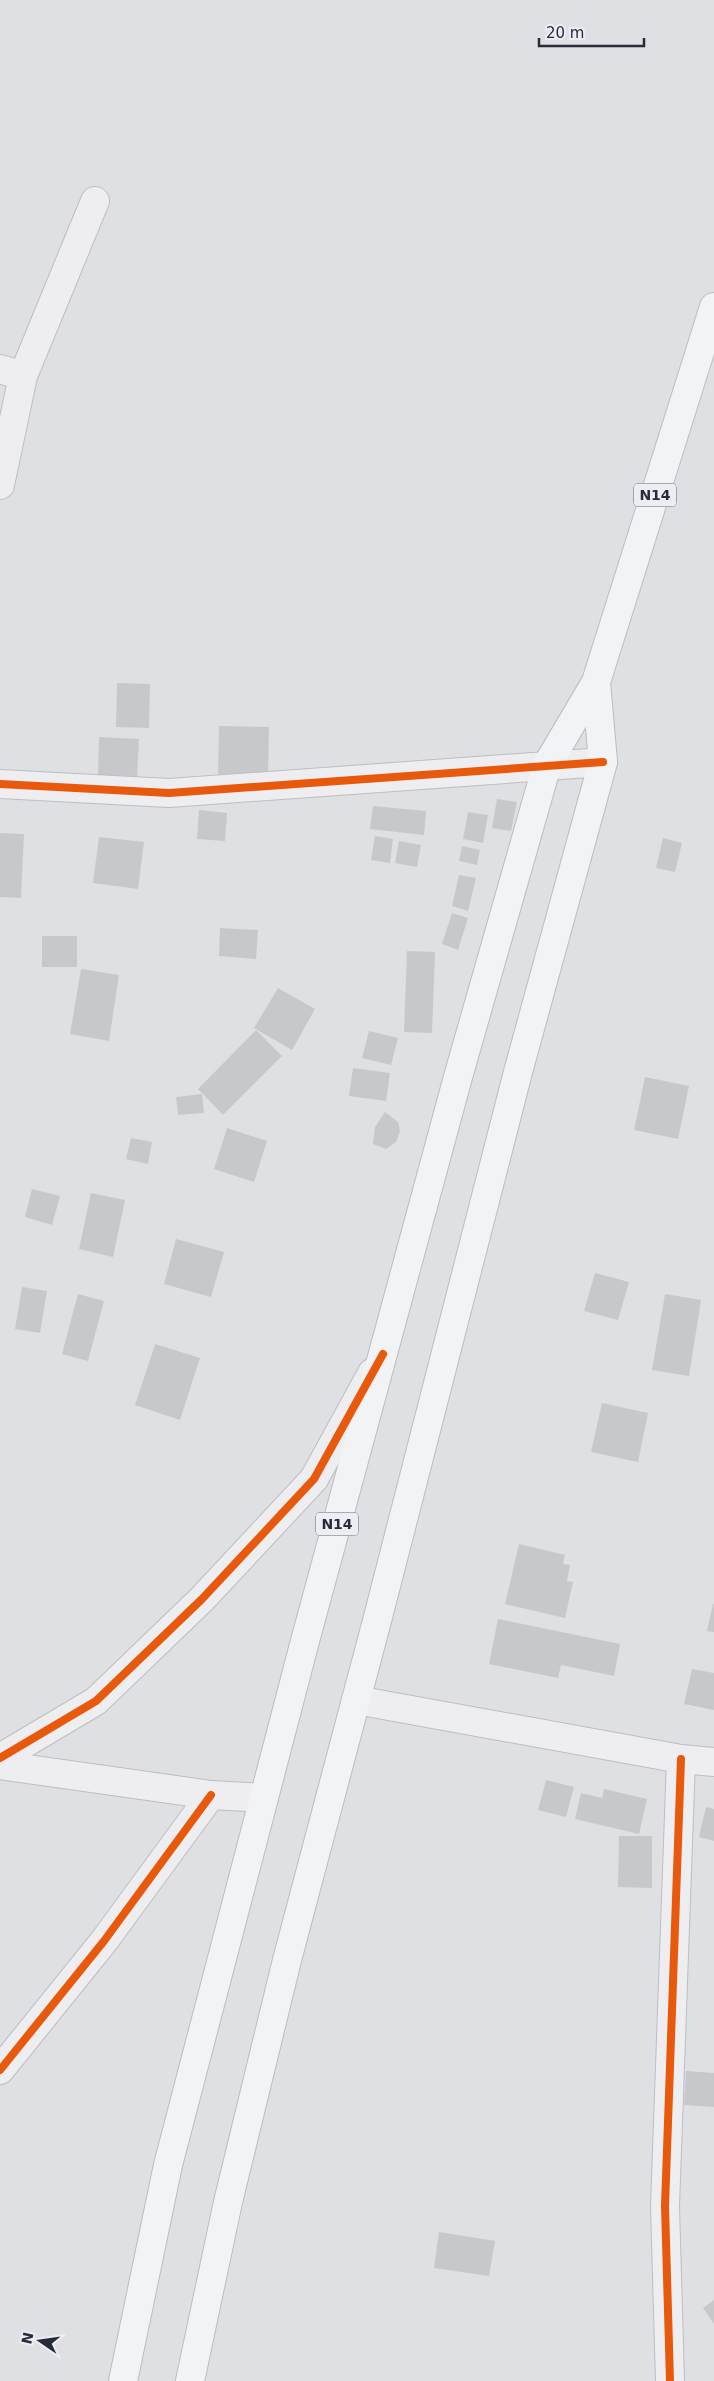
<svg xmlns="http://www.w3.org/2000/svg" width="714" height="2381" viewBox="0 0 714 2381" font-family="'DejaVu Sans',sans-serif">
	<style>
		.building { fill: #c7c8cb }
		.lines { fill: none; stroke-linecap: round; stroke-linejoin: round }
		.street-casing { stroke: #bcbec1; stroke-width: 30 }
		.primary-casing { stroke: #bbbdc1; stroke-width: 30 }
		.street { stroke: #eeeef0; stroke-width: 28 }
		.primary { stroke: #f2f3f4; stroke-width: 28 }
		.cycleway-casing { stroke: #eceef3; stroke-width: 11 }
		.cycleway { stroke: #e8590c; stroke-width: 8 }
		.labels { text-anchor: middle; stroke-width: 4.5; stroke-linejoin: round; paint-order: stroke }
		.shield { fill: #eceef3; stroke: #626672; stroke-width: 1 }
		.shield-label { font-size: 14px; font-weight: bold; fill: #272c3b }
	</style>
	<rect width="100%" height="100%" fill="#dee0e3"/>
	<path class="building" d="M117,683L150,684L149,728L116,727Z
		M219,726L269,727L268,775L218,774Z
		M99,737L139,739L137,776L98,775Z
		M497,799L517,802L511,831L492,828Z
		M373,806L426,811L424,835L370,829Z
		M199,810L227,813L225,841L197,839Z
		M468,812L488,815L483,843L463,839Z
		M0,833L24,834L21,898L0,897Z
		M375,836L393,839L390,863L371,860Z
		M99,837L144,842L138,889L93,883Z
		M663,838L682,843L675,872L656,868Z
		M399,841L421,845L417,867L395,863Z
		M462,846L480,850L477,865L459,861Z
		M459,875L476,878L468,911L452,906Z
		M452,913L468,918L458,950L442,944Z
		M220,928L258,930L256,959L219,956Z
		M42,936H77V967H42Z
		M407,951L435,952L432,1033L404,1032Z
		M81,969L119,975L109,1041L70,1034Z
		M278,988L315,1009L292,1050L254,1028Z
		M256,1030L282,1056L223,1115L198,1089Z
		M369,1031L398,1038L391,1065L362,1058Z
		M353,1068L390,1073L386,1101L349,1096Z
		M645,1077L689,1086L678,1139L634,1130Z
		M202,1094L204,1113L178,1115L176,1097Z
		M385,1112L398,1122L400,1131L396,1142L386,1149L373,1144L375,1127Z
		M227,1128L267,1141L254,1182L214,1169Z
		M131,1138L152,1142L148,1164L126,1159Z
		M32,1189L60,1196L52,1225L25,1217Z
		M91,1193L125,1200L113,1257L79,1249Z
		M176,1239L224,1252L211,1297L164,1284Z
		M595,1273L629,1282L618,1320L584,1311Z
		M22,1287L47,1291L40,1333L15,1329Z
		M78,1294L104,1301L88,1361L62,1354Z
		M665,1294L701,1300L689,1376L652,1370Z
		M155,1344L200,1358L180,1420L135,1405Z
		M602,1403L648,1413L638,1462L591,1452Z
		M519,1544L565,1555L563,1564L570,1565L567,1581L573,1582L565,1618L505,1604Z
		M713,1604H714V1632L707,1631Z
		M498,1619L620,1644L614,1676L561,1665L558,1678L489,1664Z
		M692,1669L714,1673V1710L684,1704Z
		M546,1780L574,1787L566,1817L538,1810Z
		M604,1789L647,1799L639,1834L575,1819L581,1793L602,1798Z
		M706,1807L714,1809V1841L699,1837Z
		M619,1836H652V1888L618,1887Z
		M686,2071L714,2073V2107L684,2105Z
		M439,2232L495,2241L489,2276L434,2268Z
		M714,2300V2324L703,2308Z"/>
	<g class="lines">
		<defs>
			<path id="street" d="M0,369L23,376
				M0,485L23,376L95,201
				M0,784L169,793L603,762
				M356,1700L681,1759L714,1762
				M0,1758L96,1701L202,1599L314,1479L372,1373
				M0,1765L211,1795L263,1798
				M0,2070L104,1941L211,1795
				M670,2381L665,2206L681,1759"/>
			<path id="primary" d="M123,2381L168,2165L305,1641L458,1077L547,765L596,682L714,307
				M190,2381L228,2202L287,1960L378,1617L518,1072L603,762L596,682"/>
		</defs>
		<use href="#street" class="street-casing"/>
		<use href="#primary" class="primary-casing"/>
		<use href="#street" class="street"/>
		<use href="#primary" class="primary"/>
		<defs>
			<path id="cycleway" d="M0,784L169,793L603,762
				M0,1758L96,1701L202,1599L314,1479L383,1354
				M0,2070L104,1941L211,1795
				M670,2381L665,2206L681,1759"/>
		</defs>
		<use href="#cycleway" class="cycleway-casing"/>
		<use href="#cycleway" class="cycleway"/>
	</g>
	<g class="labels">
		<g class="shield">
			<rect x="634" y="483.5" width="42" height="23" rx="4"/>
			<rect x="316" y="1512.5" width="42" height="23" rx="4"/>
		</g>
		<g class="shield-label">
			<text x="655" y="500">N14</text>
			<text x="337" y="1529">N14</text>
		</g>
	</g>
	<g transform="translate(40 2341) rotate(283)" stroke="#eceef3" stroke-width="4" paint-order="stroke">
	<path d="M0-4L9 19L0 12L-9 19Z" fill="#272c3b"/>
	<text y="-8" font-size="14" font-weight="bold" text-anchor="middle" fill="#272c3b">N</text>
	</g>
	<path d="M539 38v8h105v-8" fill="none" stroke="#272c3b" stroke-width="2.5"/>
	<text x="546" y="38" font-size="15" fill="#272c3b" stroke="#eceef3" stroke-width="4" paint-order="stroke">20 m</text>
</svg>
